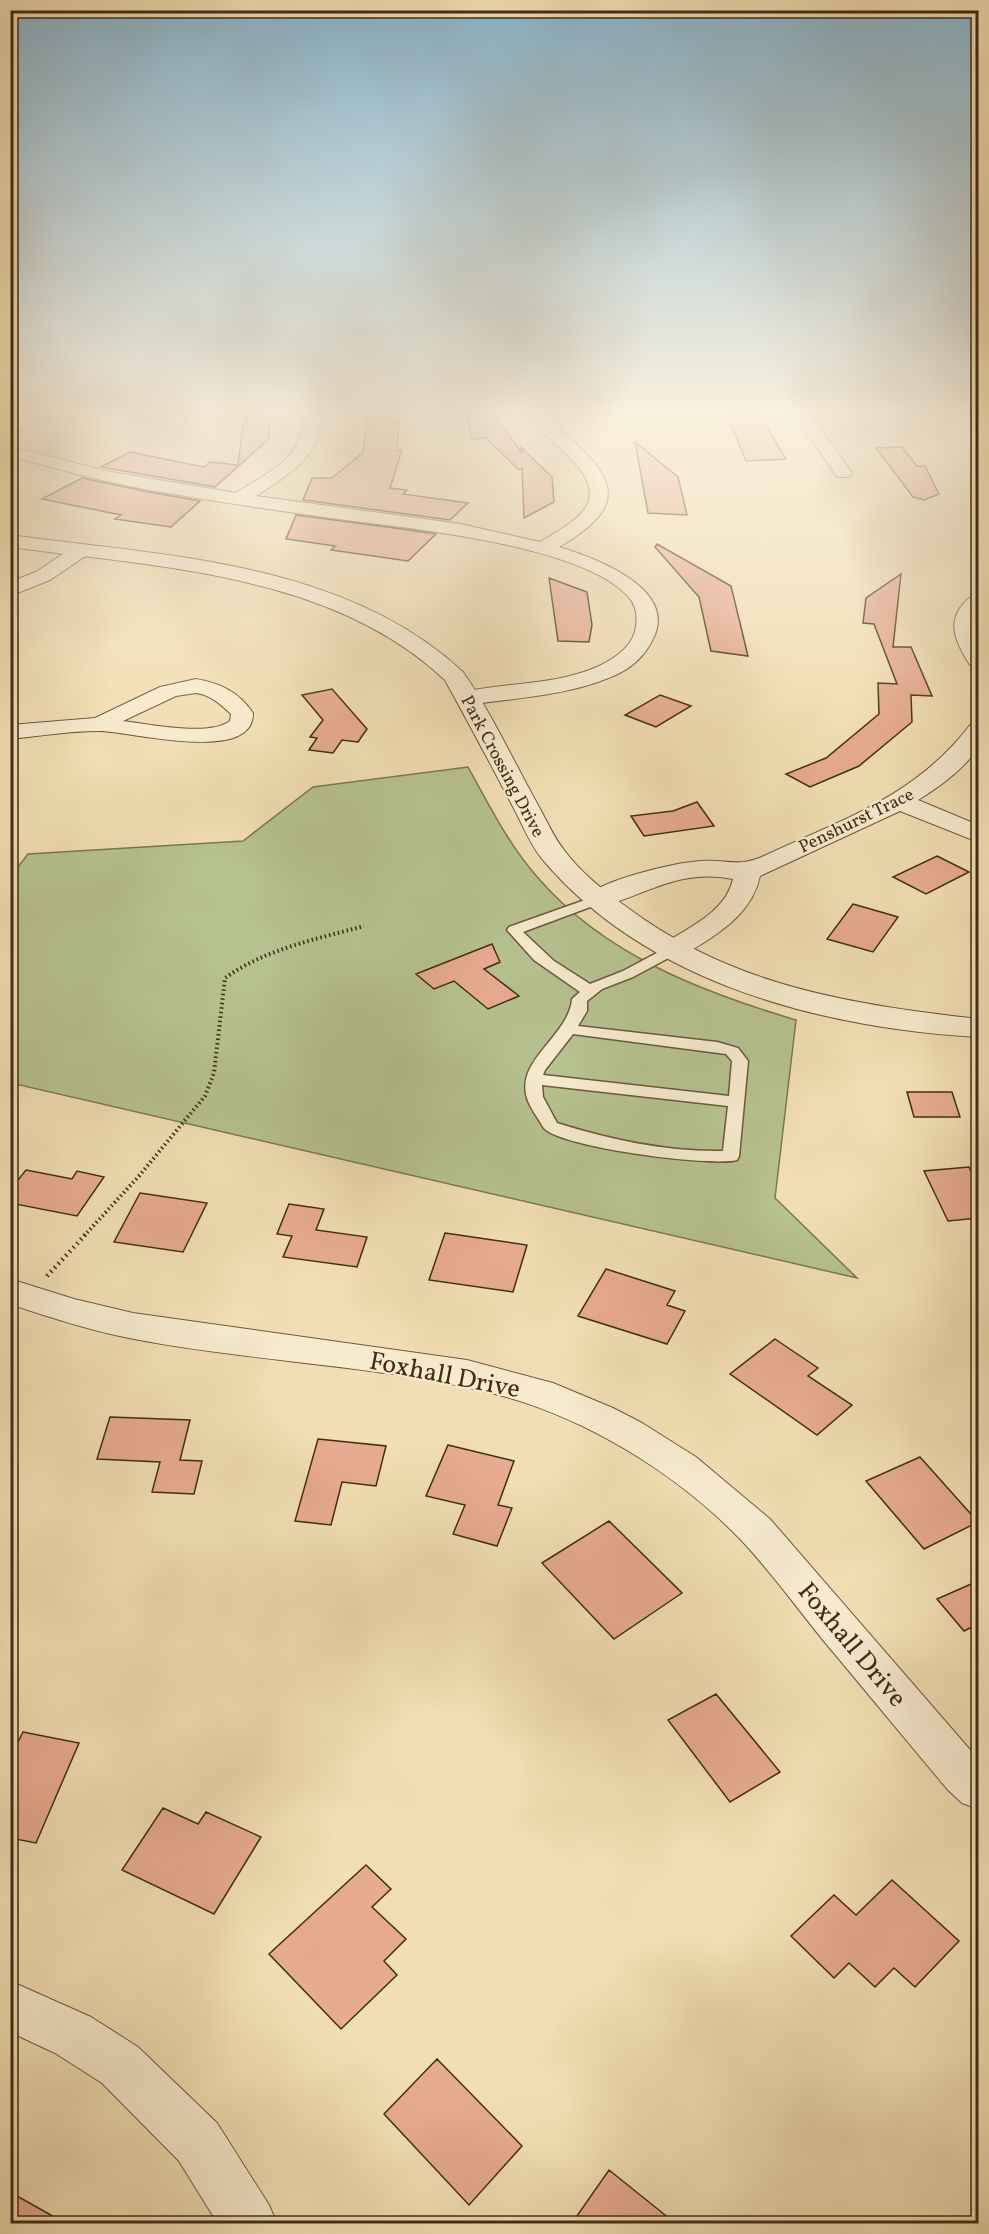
<svg xmlns="http://www.w3.org/2000/svg" width="989" height="2234" viewBox="0 0 989 2234" font-family="Vollkorn,serif">
	<style>
		.green { fill: #b6c290; stroke: #7b7853; stroke-width: 1.5 }
		.building { fill: #e7ab91; stroke: #402d16; stroke-width: 1.5 }
		.lines { fill: none; stroke-linecap: round; stroke-linejoin: round }
		.service-casing { stroke: #6c593e; stroke-width: 3 }
		.minor-casing { stroke: #6c593e; stroke-width: 2 }
		.tertiary-casing { stroke: #6c593e; stroke-width: 2 }
		.path-far1 { stroke: #402d16; stroke-width: 4; stroke-dasharray: 1.5 3; stroke-linecap: butt }
		.path { stroke: #402d16; stroke-width: 4.5; stroke-dasharray: 1.5 4; stroke-linecap: butt }
		.service { fill: #f7eace; fill-rule: evenodd }
		.minor { fill: #f7eace; fill-rule: evenodd }
		.tertiary { fill: #f7eace; fill-rule: evenodd }
		.labels { text-anchor: middle; stroke-width: 4.5; stroke-linejoin: round; paint-order: stroke }
		.far-street-label { font-size: 18px; fill: #402d16; stroke: #f7eace }
		.near-street-label { font-size: 26px; fill: #402d16; stroke: #f7eace }
	</style>
	<rect width="100%" height="100%" fill="#f2deb4"/>
	<filter id="stains"><feTurbulence type="fractalNoise" baseFrequency=".00333" numOctaves="4"/><feColorMatrix values="0 0 0 0 .2 0 0 0 0 .09 0 0 0 0 .02 0 0 0 .5 -.17"/></filter>
	<radialGradient id="worn" r=".72"><stop offset=".6" stop-color="#630" stop-opacity="0"/><stop offset="1" stop-color="#630" stop-opacity=".3"/></radialGradient>
	<path class="green" d="M468,767C489,805 510,847 539,879C605,955 702,992 796,1020L775,1198L857,1278L11,1083V876L28,854L243,841L313,787Z"/>
	<path class="building" d="M248,409H270L269,439L215,487L101,467L130,452L204,467L210,462L238,465L243,424H246Z
		M368,409H393L395,423H399L397,450H402L390,488L407,490L403,494L468,503L450,520L303,500L312,478H332L363,452Z
		M465,409H495L497,419L522,453L521,447L552,477L554,502L524,518L522,468L519,470L486,438L472,439Z
		M730,409H754L756,416H760L786,459L746,461L728,417H732Z
		M635,442L678,477L687,515L648,513Z
		M902,447L917,466H925L939,494L924,500L913,497L876,448Z
		M82,478L149,492L200,501L171,527L115,519L121,515L42,499Z
		M296,515L395,528L436,534L408,561L331,550L335,546L286,539Z
		M657,544L731,586L748,656L711,651L699,597L655,547Z
		M901,574L893,647H911L932,696L911,695L912,722L859,766L810,787L786,774L826,758L879,714L878,683L897,684L874,624L863,623L866,598Z
		M549,578L587,592L592,625L589,642L558,641Z
		M332,689L367,729L358,742L342,740L333,753L309,750L317,738L310,737L323,720L302,695Z
		M660,695L691,706L656,727L625,715Z
		M697,802L714,826L644,836L631,816L673,811Z
		M937,856L969,872L926,894L893,877Z
		M853,904L898,917L873,952L827,939Z
		M492,944L500,962L484,969L519,996L488,1009L454,981L434,989L416,974Z
		M907,1092H952L960,1117H914Z
		M969,1167L973,1176H978V1218L948,1221L924,1171Z
		M26,1170L72,1179L77,1171L104,1177L77,1216L10,1203V1190Z
		M140,1193L207,1203L183,1252L114,1242Z
		M289,1204L324,1209L316,1230L367,1237L357,1267L283,1257L292,1236L277,1234Z
		M445,1233L527,1245L513,1292L429,1280Z
		M606,1269L675,1291L667,1305L685,1311L667,1344L578,1316Z
		M775,1339L818,1368L808,1376L852,1405L817,1435L730,1374Z
		M110,1417L190,1420L180,1460L202,1461L194,1494L152,1492L160,1462L97,1459Z
		M318,1439L386,1446L376,1486L342,1482L331,1525L295,1521Z
		M448,1445L514,1461L498,1505L512,1508L497,1546L453,1534L465,1505L426,1496Z
		M920,1457L978,1522L924,1549L866,1481Z
		M609,1521L682,1593L614,1639L542,1563Z
		M978,1581V1624L964,1631L937,1599Z
		M716,1694L780,1772L730,1802L668,1720Z
		M23,1732L79,1743L36,1843L10,1838V1758Z
		M163,1808L198,1824L206,1812L261,1837L214,1914L122,1870Z
		M366,1865L391,1889L372,1907L406,1939L384,1961L397,1975L341,2029L269,1954Z
		M892,1880L959,1941L915,1987L894,1968L875,1987L849,1963L834,1978L791,1936L834,1895L856,1915Z
		M437,2059L522,2146L469,2205L384,2114Z
		M609,2170L675,2223H572Z
		M10,2192L65,2223H10Z"/>
	<g class="lines">
		<defs>
			<path id="service" d="M596,896L601,897L603,900L601,903L523,932L554,961L590,984L623,971L666,948H676L678,951L676,954L633,977L602,989L587,1001V1011L578,1026L717,1042L738,1048L748,1061L739,1156L737,1160C711,1167 556,1147 543,1127C538,1118 530,1108 527,1098C515,1060 569,1036 572,999L580,992L534,960L507,930L509,927ZM573,1034L726,1054L732,1061L729,1096L543,1075L545,1070ZM542,1085L728,1106L723,1151C667,1152 611,1140 557,1123L543,1097Z"/>
			<path id="minor" d="M48,409H70L68,412L10,435V424Z
				M305,409H321C323,456 291,473 256,496L461,524L540,542C588,514 612,497 563,451C549,438 535,427 528,409H544C551,424 563,432 575,443C627,490 614,514 559,547C595,558 681,589 652,641C644,657 629,670 611,677C566,696 515,698 467,705L459,703L456,698L459,693C505,682 553,686 597,667C614,659 634,646 636,626C637,617 637,609 631,600C588,543 394,527 324,517C265,509 207,500 149,490L92,478L10,456V446L106,471L236,493C273,469 305,458 305,409Z
				M791,409H807L852,473L849,477H837Z
				M80,545L87,547L90,551L87,555L50,580L10,596V582L36,572L73,547Z
				M978,594V611L974,622L978,640V667L970,665C959,648 947,627 960,608C965,601 970,596 978,594Z
				M196,679C220,683 239,692 253,713C254,765 130,731 99,731C70,731 39,736 10,739V725L95,718L160,687ZM196,693C211,695 220,704 231,714L230,721C208,737 150,724 123,721L176,696Z
				M978,723C979,729 980,740 978,746C969,766 936,789 918,800L978,825V842L900,811L760,876C753,909 727,928 700,945C686,953 677,961 661,957L657,951L661,945C688,928 726,912 733,879C677,868 646,896 596,908L586,906L583,900C595,881 677,862 701,861C727,859 738,868 764,856C843,819 915,797 970,725Z
				M10,1279L74,1299L133,1313L467,1360L553,1383L613,1408L642,1423L696,1457L770,1519L978,1759V1809L962,1803L948,1790C906,1740 865,1690 823,1640C796,1607 771,1572 742,1541C677,1473 582,1415 491,1393C374,1364 252,1362 134,1339C92,1331 51,1318 10,1304Z
				M10,1981L91,2017L138,2047L217,2123L269,2205L277,2224H218L179,2161L102,2083L55,2053L10,2032Z"/>
			<path id="tertiary" d="M10,535C164,556 344,561 463,672C492,714 514,762 539,807C547,821 554,838 564,850C581,873 605,892 628,908C734,987 851,1004 978,1019V1037C823,1028 648,984 543,860C530,845 522,823 512,805C490,763 468,722 445,680C332,573 157,567 10,547Z"/>
		</defs>
		<use href="#service" class="service-casing"/>
		<use href="#minor" class="minor-casing"/>
		<use href="#tertiary" class="tertiary-casing"/>
		<path class="path-far1" d="M84,1236L139,1176L205,1096L214,1073L225,978C265,949 317,939 364,926"/>
		<path class="path" d="M47,1276L86,1234"/>
		<use href="#service" class="service"/>
		<use href="#minor" class="minor"/>
		<use href="#tertiary" class="tertiary"/>
	</g>
	<linearGradient id="sky" x2="0" y2="1"><stop stop-color="#89b7d0"/><stop offset="0.57" stop-color="#f9f0dd"/><stop offset="1" stop-color="#f9f0dd" stop-opacity="0"/></linearGradient>
	<rect width="989" height="722" fill="url(#sky)"/>
	<g class="labels">
		<g class="far-street-label">
			<text transform="translate(503 766) rotate(62)" y="6">Park Crossing Drive</text>
			<text transform="translate(856 820) rotate(-26)" y="6">Penshurst Trace</text>
		</g>
		<g class="near-street-label">
			<text transform="translate(445 1374) rotate(11)" y="9">Foxhall Drive</text>
			<text transform="translate(853 1644) rotate(50)" y="9">Foxhall Drive</text>
		</g>
	</g>
	<rect width="989" height="2234" fill="none" stroke="#f2deb4" stroke-width="36"/>
	<rect x="12" y="12" width="965" height="2210" fill="none" stroke="#402d16" stroke-width="3"/>
	<rect x="18" y="18" width="953" height="2198" fill="none" stroke="#402d16" stroke-width="1.5"/>
	<rect width="100%" height="100%" filter="url(#stains)"/>
	<rect width="100%" height="100%" fill="url(#worn)"/>
</svg>
